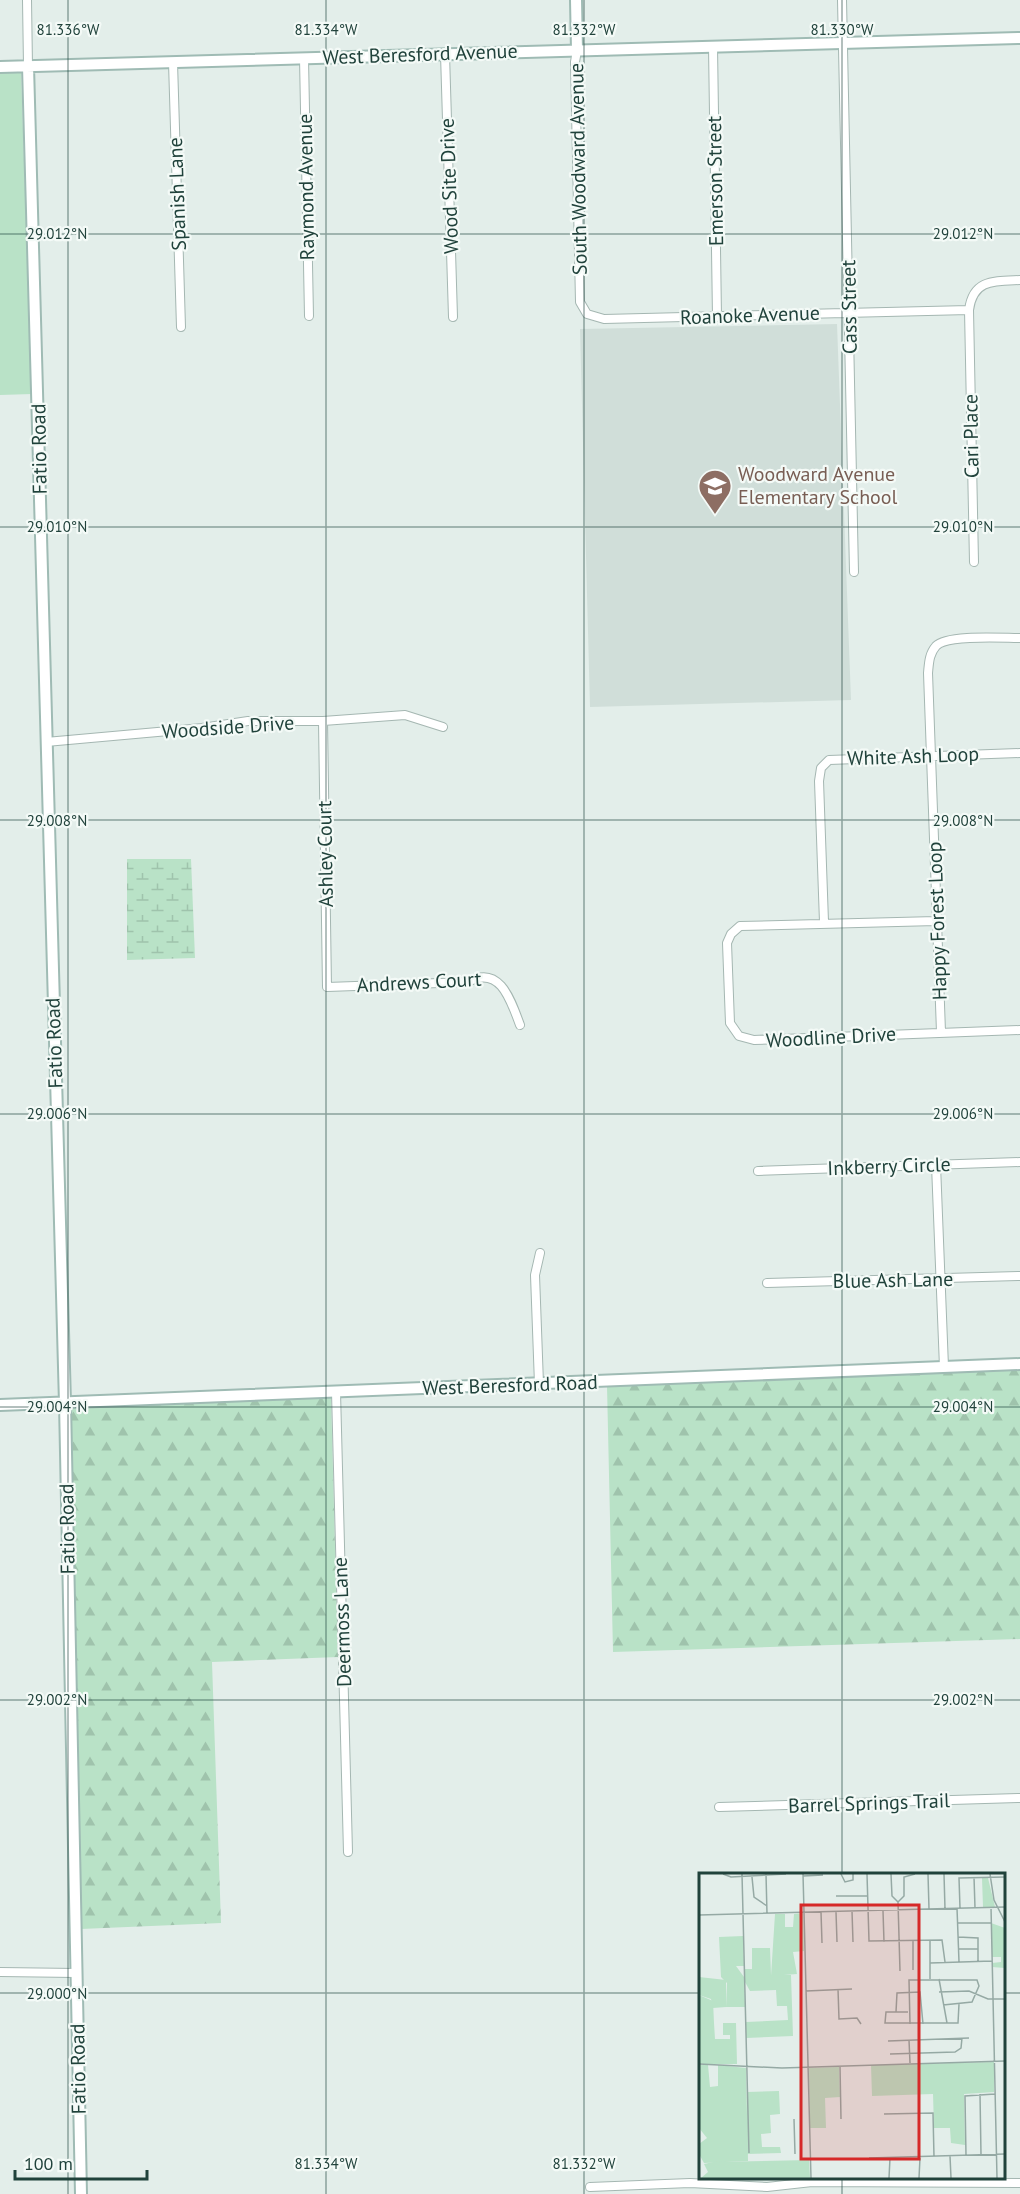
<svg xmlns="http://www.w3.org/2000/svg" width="1020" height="2194" viewBox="0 0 1020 2194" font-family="'PT Sans',sans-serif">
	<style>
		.built { fill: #d0ded9 }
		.grass { fill: #b9e2c7 }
		.forest { fill: url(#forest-firs) }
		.wetland { fill: url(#wetland-marsh) }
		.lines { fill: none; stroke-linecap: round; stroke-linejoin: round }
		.street-casing { stroke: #a5b7b2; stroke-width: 10 }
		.secondary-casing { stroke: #9fbbb4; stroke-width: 14 }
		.street { stroke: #fff; stroke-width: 8 }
		.secondary { stroke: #fff; stroke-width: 10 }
		.ticks { fill: none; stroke: #20423b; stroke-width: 1.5; stroke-opacity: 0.45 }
		.labels { text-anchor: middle; stroke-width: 4.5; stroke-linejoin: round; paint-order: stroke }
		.street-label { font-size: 20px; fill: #20423b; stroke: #f4faf7 }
		.education-label { font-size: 20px; fill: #785e54; stroke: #f4faf7; text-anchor: start }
		.inset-road { fill: none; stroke: #95a9a4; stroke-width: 1.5 }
		.view { fill: #d62828; fill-opacity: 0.15; stroke: #d62828; stroke-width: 3 }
		.inset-edge { fill: none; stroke: #20423b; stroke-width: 3 }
		.ticks-label { font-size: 15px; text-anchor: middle; fill: #20423b; stroke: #f4faf7; stroke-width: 4.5; stroke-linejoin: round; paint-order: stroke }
	</style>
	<defs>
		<pattern id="forest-firs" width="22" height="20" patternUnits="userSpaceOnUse" patternTransform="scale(1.5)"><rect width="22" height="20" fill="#b9e2c7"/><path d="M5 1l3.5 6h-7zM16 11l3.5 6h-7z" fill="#9fc3ac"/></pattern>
		<pattern id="wetland-marsh" width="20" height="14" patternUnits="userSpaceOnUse" patternTransform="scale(1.5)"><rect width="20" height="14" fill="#b9e2c7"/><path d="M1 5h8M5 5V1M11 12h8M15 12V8" fill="none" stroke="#9fc3ac"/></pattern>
	</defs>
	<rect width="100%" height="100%" fill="#e3eeea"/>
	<path class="built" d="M837,324L851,700L590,707L580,329Z"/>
	<path class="grass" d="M0,72H21L32,394L0,395Z"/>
	<path class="forest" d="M1020,1369V1639L613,1652L607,1386Z
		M331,1397L338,1657L212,1662L221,1923L81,1929L69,1408Z"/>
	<path class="wetland" d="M127,859H191L195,958L127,960Z"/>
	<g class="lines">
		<defs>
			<path id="street" d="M27,0L28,66
				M842,0L854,572
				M713,46L717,317
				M577,50L575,62L580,302L587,314L604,319L969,310C973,279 994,281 1020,280
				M445,54L453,317
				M304,58L309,316
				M173,62L181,327
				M969,310L974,562
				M323,721L327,987L468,982C500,964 511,1001 520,1025
				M46,742L202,728L248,721H323L405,715L443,727
				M936,921L740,926L731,934L727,943L730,1023L739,1036L754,1040L1020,1030
				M824,922L819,781L821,768L829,760L1020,753
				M941,1032L928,673C929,663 929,654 936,646C947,634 1003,638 1020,638
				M936,1165L944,1367
				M758,1171L1020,1162
				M767,1283L1020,1276
				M539,1384L535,1275L540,1253
				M336,1392L348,1852
				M719,1807L1020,1798
				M0,1972L76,1973
				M590,2187L690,2183L767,2187L812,2182L1020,2183"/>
			<path id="secondary" d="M576,0L577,50
				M28,66L65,1403L81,2194
				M0,67L1020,38
				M0,1405L1020,1364"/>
		</defs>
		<use href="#street" class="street-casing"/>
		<use href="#secondary" class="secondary-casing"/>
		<use href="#street" class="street"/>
		<use href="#secondary" class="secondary"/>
	</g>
	<path class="ticks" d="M68,0V2194M326,0V2194M584,0V2194M842,0V1874M0,234H1020M0,527H1020M0,820H1020M0,1114H1020M0,1407H1020M0,1700H1020M0,1993H700M1004,1993H1020M842,2178V2194"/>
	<defs>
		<symbol id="school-pin" viewBox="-11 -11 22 30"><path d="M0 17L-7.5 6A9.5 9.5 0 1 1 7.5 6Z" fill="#8d6e63" stroke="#f4faf7"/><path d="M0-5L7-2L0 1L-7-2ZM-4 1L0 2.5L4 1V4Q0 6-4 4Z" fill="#fff"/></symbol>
	</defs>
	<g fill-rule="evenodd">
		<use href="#school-pin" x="696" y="467" width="38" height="52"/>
	</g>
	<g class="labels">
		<g class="street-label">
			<text transform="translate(420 54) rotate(-2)" y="7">West Beresford Avenue</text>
			<text transform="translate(578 169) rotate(-91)" y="7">South Woodward Avenue</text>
			<text transform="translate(715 181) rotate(-91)" y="7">Emerson Street</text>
			<text transform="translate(449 186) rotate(-92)" y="7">Wood Site Drive</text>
			<text transform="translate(306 187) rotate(-91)" y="7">Raymond Avenue</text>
			<text transform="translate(177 194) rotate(-92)" y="7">Spanish Lane</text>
			<text transform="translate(849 307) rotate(-91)" y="7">Cass Street</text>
			<text transform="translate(750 315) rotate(-2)" y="7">Roanoke Avenue</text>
			<text transform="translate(971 436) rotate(-91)" y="7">Cari Place</text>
			<text transform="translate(39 449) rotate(-91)" y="7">Fatio Road</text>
			<text transform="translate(228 727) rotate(-4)" y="7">Woodside Drive</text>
			<text transform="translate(913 756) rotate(-2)" y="7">White Ash Loop</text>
			<text transform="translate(325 854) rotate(-91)" y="7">Ashley Court</text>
			<text transform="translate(937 921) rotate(-92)" y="7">Happy Forest Loop</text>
			<text transform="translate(419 982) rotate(-3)" y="7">Andrews Court</text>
			<text transform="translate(831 1037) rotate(-3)" y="7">Woodline Drive</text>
			<text transform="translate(54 1043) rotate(-92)" y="7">Fatio Road</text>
			<text transform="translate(889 1166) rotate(-2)" y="7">Inkberry Circle</text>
			<text transform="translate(893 1280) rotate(-1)" y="7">Blue Ash Lane</text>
			<text transform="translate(510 1385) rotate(-2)" y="7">West Beresford Road</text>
			<text transform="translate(67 1529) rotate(-91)" y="7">Fatio Road</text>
			<text transform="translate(342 1622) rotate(-92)" y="7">Deermoss Lane</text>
			<text transform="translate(869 1803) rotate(-2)" y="7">Barrel Springs Trail</text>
			<text transform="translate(78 2069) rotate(-91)" y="7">Fatio Road</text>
		</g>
		<g class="education-label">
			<text x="738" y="481">Woodward Avenue<tspan x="738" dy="23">Elementary School</tspan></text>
		</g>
	</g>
	<g transform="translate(699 1873)">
		<rect width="306" height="306" fill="#e3eeea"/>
		<path d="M104,40L105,78L94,79L98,101L72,103L76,41H86V54H94L95,41ZM0,150H15L16,166H31V162H24V150H37L38,191H0ZM80,218L81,241L71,242L72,260L62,261L63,274H81L82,280L48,281V219Z" fill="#b9e2c7"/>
		<path d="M283,5H289L296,34H284ZM292,50L306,55V95L293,94V90L302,89V84H293ZM44,63L45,93H37L45,104L46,134H27L28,110L22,104L20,64ZM53,75H71L72,102H92L94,163L47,165V149L89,147L88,133H78L77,117L51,118L46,109V96H53ZM0,122L14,128L15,150H0ZM295,189V219L265,221L266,272L252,270L251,255H235L234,221L173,223L172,192ZM0,192H9L11,214L19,213V192L47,195L49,288L5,290L0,281V271L8,265L0,255ZM140,194L141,224L126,225L127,255H111L110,195Z" fill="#b9e2c7"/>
		<path d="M0,104L27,107V134L14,135L12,126L0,122Z" fill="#b9e2c7"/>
		<path d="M110,287L111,305H2L9,299L5,291L14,289Z" fill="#b9e2c7"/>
		<path class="inset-road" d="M24,1L32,4L87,1M43,1L50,280M67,1L68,41M104,1L112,305M142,1L146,9L154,7V1M168,1L170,68L243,67L246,89M192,1L193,23L199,29M229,1L230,36M245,1L246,36M291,1L295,27L306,49M104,3L124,2M53,4L55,24L68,33M275,4L276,35M137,23H168M292,34L298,305M258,35L260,89M261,35L260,5L306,4M153,38L154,69M184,38L185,69M122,39L123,70M137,39L138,69M0,42L306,34M259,50H292M259,64L279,65V88M231,67V106M214,68V97M259,76H279M231,90L293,88M201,98L199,29L205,23V4L216,1M240,106L248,150M139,116L140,146L158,145L162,151M107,118L153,116M240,119L270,118L289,126H306M197,139L198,120L221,119L224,151M209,139H187L186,150H259L260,131M211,151L210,107H278L280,113L273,129L244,132M210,167L211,190M189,168L270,165M191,181L256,179L262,175L263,165M0,191L83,195L306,188M141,193L142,246M281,221L282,282M185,241L234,240L235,284M95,246L96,281M251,283L252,305M267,283L266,223L296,221M170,285L306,281M190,305L191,285M220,305L221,285"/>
		<path class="view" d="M102,32H220V286H102Z"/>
		<rect width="306" height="306" class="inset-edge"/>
	</g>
	<g class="ticks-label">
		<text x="68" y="35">81.336°W</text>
		<text x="326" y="35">81.334°W</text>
		<text x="584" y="35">81.332°W</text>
		<text x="842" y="35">81.330°W</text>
		<text x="57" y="239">29.012°N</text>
		<text x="963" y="239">29.012°N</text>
		<text x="57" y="532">29.010°N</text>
		<text x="963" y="532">29.010°N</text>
		<text x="57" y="826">29.008°N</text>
		<text x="963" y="826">29.008°N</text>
		<text x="57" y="1119">29.006°N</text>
		<text x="963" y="1119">29.006°N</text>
		<text x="57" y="1412">29.004°N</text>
		<text x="963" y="1412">29.004°N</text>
		<text x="57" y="1705">29.002°N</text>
		<text x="963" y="1705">29.002°N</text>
		<text x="57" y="1999">29.000°N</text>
		<text x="326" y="2169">81.334°W</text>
		<text x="584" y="2169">81.332°W</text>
	</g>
	<path d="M15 2170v9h132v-9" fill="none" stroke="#20423b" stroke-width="3"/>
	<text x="24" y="2170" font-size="18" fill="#20423b" stroke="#f4faf7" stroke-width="4.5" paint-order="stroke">100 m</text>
</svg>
